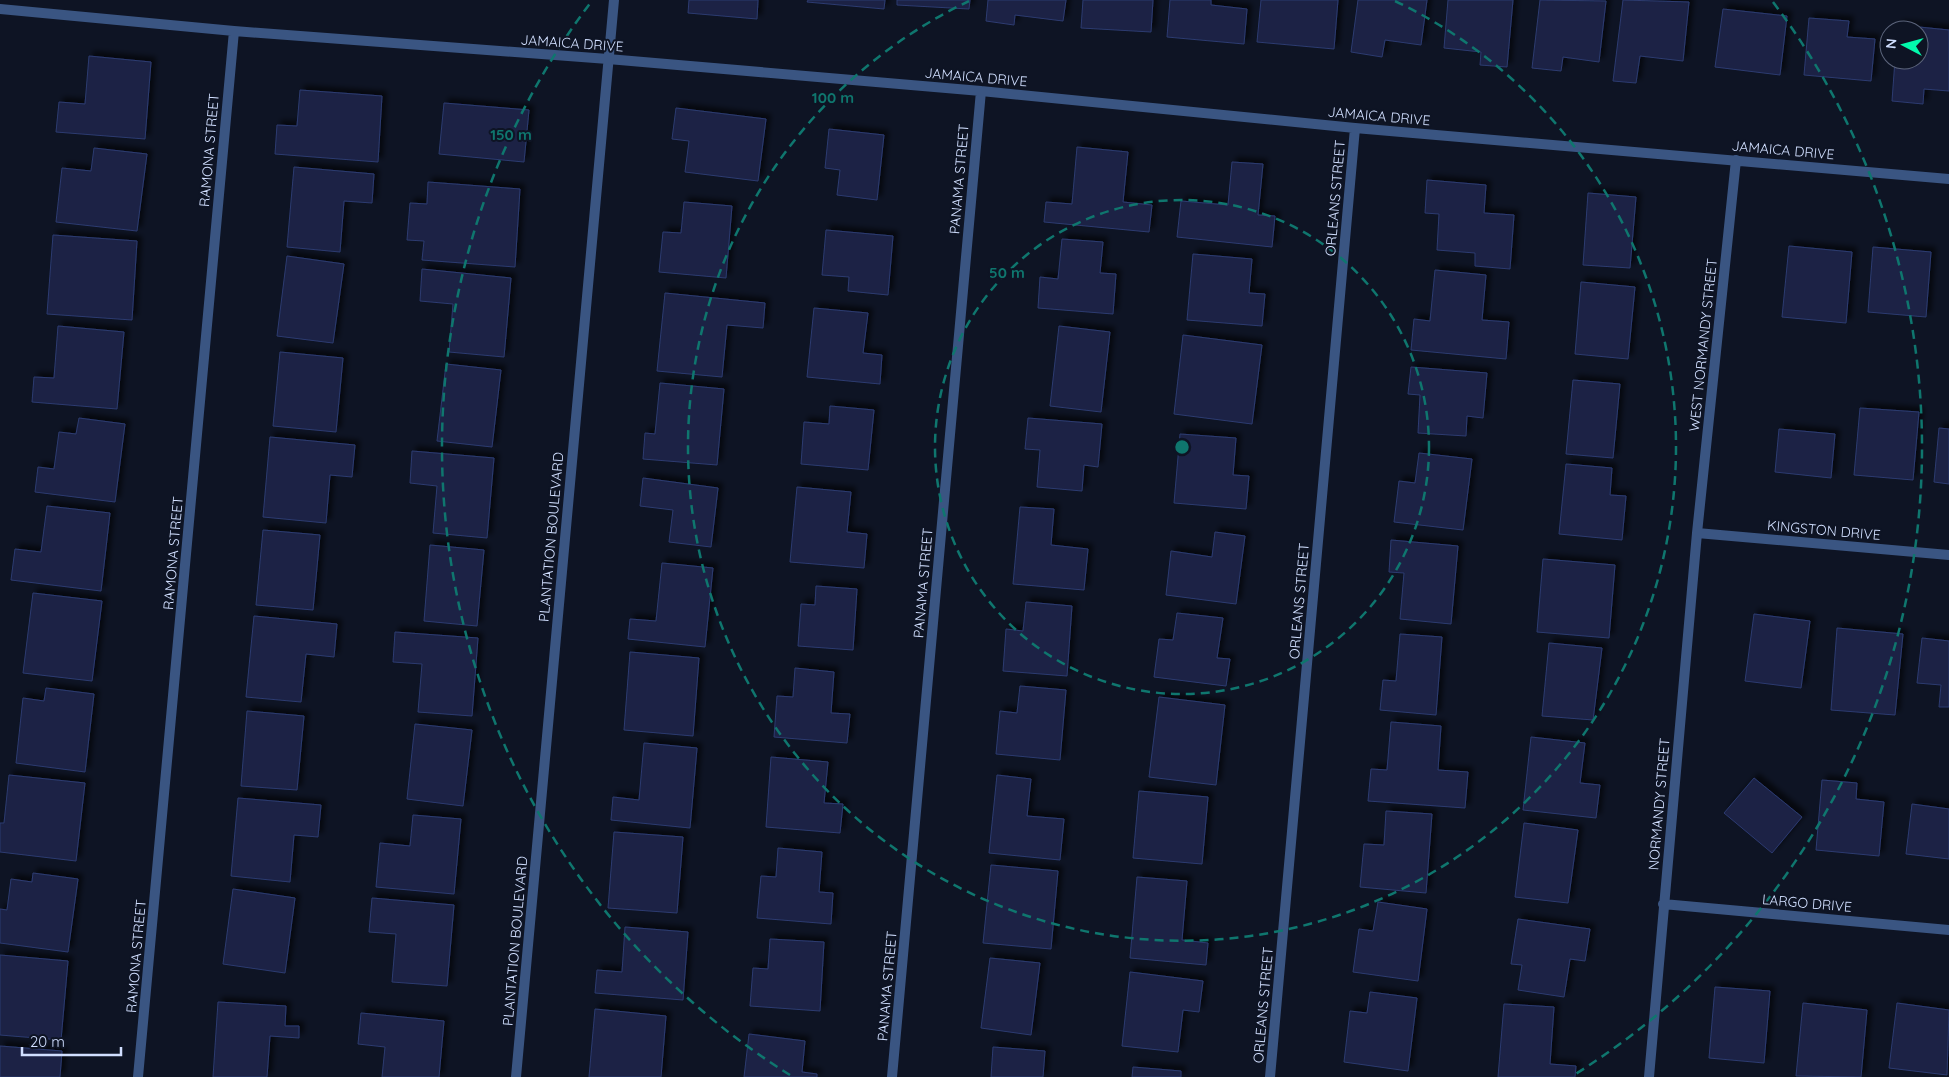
<svg xmlns="http://www.w3.org/2000/svg" width="1949" height="1077" viewBox="0 0 1949 1077" font-family="Quicksand,sans-serif">
	<style>
		.building { fill: #1a2345; stroke: #2d3b70; filter: url(#shadow) }
		.lines { fill: none; stroke-linecap: round; stroke-linejoin: round }
		.street { stroke: #3a5582; stroke-width: 10 }
		.ring { fill: none; stroke: #0f766e; stroke-width: 2.5; stroke-dasharray: 9 6 }
		.labels { text-anchor: middle; stroke-width: 4; stroke-linejoin: round; paint-order: stroke }
		.street-label { font-size: 14px; fill: #d1dfff; stroke: #0e1424 }
		.centre { fill: #0f766e; stroke: #0e1424; stroke-width: 2.5 }
		.ring-label { font-size: 15px; text-anchor: middle; font-weight: bold; fill: #0f766e; stroke: #0e1424; stroke-width: 4; stroke-linejoin: round; paint-order: stroke }
	</style>
	<defs>
		<filter id="shadow"><feDropShadow dx="4.5" dy="-4.5" stdDeviation="2.5" flood-color="#0009"/></filter>
	</defs>
	<rect width="100%" height="100%" fill="#0e1424"/>
	<path class="building" d="M689,0H758L757,19L688,13Z
		M808,0H885L884,9L807,2Z
		M897,0H970L969,9L897,5Z
		M988,0H1066L1063,21L1015,15L1014,25L986,21Z
		M1083,0H1153L1151,32L1081,28Z
		M1170,0H1211V5L1247,9L1244,44L1167,37Z
		M1261,0H1338L1334,49L1257,42Z
		M1358,0H1427L1421,45L1385,40L1382,57L1351,52Z
		M1448,0H1513L1507,67L1480,65L1481,52L1444,48Z
		M1540,0L1606,1L1599,62L1563,57L1561,71L1532,68Z
		M1623,0L1689,2L1683,61L1640,56L1636,83L1613,81Z
		M1723,9L1787,16L1780,75L1715,67Z
		M1809,18L1849,21L1847,37L1875,39L1871,81L1804,75Z
		M1899,25L1949,30V91L1924,89L1923,104L1892,101L1895,60H1919V30H1898Z
		M89,56L151,62L145,139L56,132L59,102L85,104Z
		M300,90L382,96L378,162L275,154L277,125L297,126Z
		M444,103L529,110L524,162L439,154Z
		M676,108L766,119L758,181L685,172L689,141L672,139Z
		M829,129L884,135L877,200L837,195L840,170L825,168Z
		M1077,147L1128,152L1123,202L1152,205L1149,232L1044,222L1046,202L1072,204Z
		M94,148L147,154L137,231L56,222L62,168L91,171Z
		M1232,162L1263,164L1258,215L1275,216L1272,247L1177,237L1181,201L1228,205Z
		M294,167L374,174L372,203L344,201L340,252L287,247Z
		M1427,180L1486,185L1484,213L1514,215L1510,269L1475,266V253L1437,250L1439,214L1425,213Z
		M428,182L520,189L515,267L422,260L424,241L407,240L410,203L427,204Z
		M1588,193L1636,197L1630,268L1583,265Z
		M684,202L732,206L726,278L659,272L663,232L681,233Z
		M826,230L893,236L888,295L848,291L849,277L822,275Z
		M53,235L137,241L132,320L47,314Z
		M1062,239L1103,242L1100,273L1116,274L1113,314L1038,308L1040,277L1058,279Z
		M1789,246L1852,252L1846,323L1782,317Z
		M1873,247L1931,252L1926,317L1868,312Z
		M1193,254L1252,259L1249,293L1265,294L1262,326L1187,320Z
		M287,256L344,264L333,343L277,336Z
		M422,269L511,278L504,357L449,352L453,304L420,301Z
		M1435,270L1486,275L1482,320L1509,322L1506,359L1411,350L1414,319L1430,321Z
		M1581,282L1635,287L1628,359L1575,354Z
		M665,293L765,303L763,328L727,325L722,377L657,371Z
		M814,308L868,313L863,353L882,355L880,384L807,377Z
		M58,326L124,332L117,409L32,402L34,377L54,378Z
		M1059,326L1110,332L1101,412L1050,406Z
		M1183,335L1262,345L1252,424L1174,414Z
		M280,352L343,358L336,432L273,426Z
		M446,364L501,370L492,447L437,441Z
		M1411,367L1487,373L1483,418L1467,416L1466,436L1418,433L1420,395L1408,394Z
		M1573,380L1620,384L1613,458L1566,454Z
		M660,383L724,389L717,465L643,459L645,433L655,434Z
		M830,406L874,410L868,470L801,464L804,422L829,424Z
		M1860,408L1919,412L1913,480L1854,475Z
		M79,418L125,424L115,502L35,492L38,467L54,469L59,432L76,434Z
		M1028,418L1102,424L1098,467L1084,465L1082,491L1037,487L1040,450L1025,449Z
		M1939,428L1949,429V484L1934,482Z
		M1779,429L1835,434L1831,478L1775,472Z
		M1180,434L1236,438L1233,475L1249,476L1246,509L1174,503Z
		M270,437L355,445L352,477L330,475L326,523L263,517Z
		M412,451L494,458L487,538L433,533L437,486L410,483Z
		M1419,453L1472,459L1463,530L1394,522L1399,481L1415,483Z
		M1566,464L1612,468L1610,495L1626,496L1622,540L1559,534Z
		M643,478L718,488L711,547L669,542L673,510L640,506Z
		M797,487L851,492L847,532L867,534L864,568L790,562Z
		M47,506L110,513L101,591L11,580L15,549L41,552Z
		M1020,507L1054,509L1051,545L1088,549L1084,590L1013,584Z
		M263,530L320,535L313,610L256,605Z
		M1215,532L1245,536L1236,604L1166,595L1171,551L1212,557Z
		M1391,540L1458,546L1451,624L1400,619L1404,573L1389,572Z
		M430,545L484,550L477,626L424,621Z
		M1543,559L1615,565L1609,638L1537,632Z
		M662,563L713,568L705,647L628,639L630,619L656,621Z
		M816,586L857,589L853,650L798,646L801,604L815,605Z
		M33,593L102,601L92,681L23,673Z
		M1026,602L1072,606L1067,676L1003,671L1006,629L1023,631Z
		M1177,613L1223,618L1217,658L1230,659L1226,686L1154,677L1159,639L1173,640Z
		M1754,614L1810,621L1801,688L1745,681Z
		M254,616L337,624L334,657L306,654L301,702L246,697Z
		M1837,628L1903,634L1895,715L1831,710Z
		M395,632L478,638L472,716L418,712L422,664L393,662Z
		M1400,634L1442,637L1436,715L1380,710L1383,680L1396,681Z
		M1922,638L1949,641V707H1939L1941,685L1917,683Z
		M1549,643L1602,648L1593,720L1542,716Z
		M630,652L699,658L693,736L624,730Z
		M795,668L834,672L831,713L850,714L847,743L774,737L777,696L793,697Z
		M1020,686L1066,690L1060,760L996,754L1000,711L1017,713Z
		M46,688L94,694L85,772L16,763L23,698L44,701Z
		M1159,697L1225,705L1216,785L1149,777Z
		M247,711L304,716L297,790L241,786Z
		M1391,722L1441,726L1438,770L1468,772L1465,808L1368,801L1371,769L1387,770Z
		M415,724L472,730L463,806L407,799Z
		M1531,737L1585,743L1580,783L1600,785L1596,818L1523,810Z
		M644,743L697,748L690,828L611,820L613,797L639,800Z
		M771,757L828,762L824,803L843,804L840,833L766,827Z
		M9,775L85,783L76,861L0,852V823H4Z
		M997,775L1031,779L1027,816L1064,819L1060,860L989,853Z
		M1754,778L1802,817L1772,853L1724,813Z
		M1822,780L1857,783L1856,799L1884,802L1879,856L1816,850Z
		M1139,791L1208,797L1202,864L1133,858Z
		M238,798L321,805L318,837L294,835L290,882L231,876Z
		M1912,804L1949,809V859L1906,854Z
		M1386,811L1432,814L1426,893L1360,887L1364,844L1384,845Z
		M413,815L461,819L454,894L376,887L380,843L410,846Z
		M1524,823L1578,830L1568,903L1515,897Z
		M614,832L683,837L677,913L608,908Z
		M778,848L822,852L819,892L833,893L831,924L757,918L761,876L776,877Z
		M991,865L1058,871L1051,949L983,943Z
		M33,873L78,879L68,952L0,943V909L7,910L11,879L32,882Z
		M1137,877L1187,881L1182,940L1208,943L1206,965L1130,958Z
		M233,889L295,898L285,973L223,964Z
		M372,898L454,905L447,986L392,982L396,934L369,932Z
		M1378,902L1427,909L1418,981L1353,972L1359,929L1373,931Z
		M1518,919L1590,929L1585,961L1570,959L1564,997L1518,990L1522,965L1511,964Z
		M625,927L688,932L683,1000L595,993L597,970L622,972Z
		M770,939L824,942L820,1011L750,1006L753,968L768,969Z
		M0,955L68,961L61,1040L0,1035Z
		M990,958L1040,963L1031,1035L981,1028Z
		M1130,972L1203,981L1199,1012L1183,1010L1178,1052L1122,1046Z
		M1715,987L1770,991L1764,1063L1709,1058Z
		M1370,992L1417,998L1408,1071L1344,1062L1350,1011L1367,1013Z
		M218,1002L286,1006L285,1026H299V1038L270,1036L267,1077H213Z
		M1803,1003L1867,1010L1861,1077L1796,1076Z
		M1897,1003L1949,1010L1947,1075L1889,1068Z
		M1504,1004L1554,1007L1550,1064L1576,1066L1575,1077H1498Z
		M595,1009L666,1016L661,1077H589Z
		M361,1013L444,1021L439,1077H382L385,1047L358,1044Z
		M749,1034L805,1041L802,1072L817,1074V1077H744Z
		M0,1046L62,1051L60,1077H0Z
		M993,1047L1045,1051L1043,1077H991Z
		M1133,1067L1181,1071V1077H1132Z"/>
	<g class="lines">
		<path class="street" d="M0,9L234,31L608,59L981,91L1355,128L1949,179
			M1697,533L1949,555
			M1663,904L1949,930
			M138,1077L234,31
			M516,1077L614,0
			M892,1077L981,91
			M1270,1077L1355,128
			M1649,1077L1697,533L1736,160"/>
	</g>
	<g class="ring">
		<circle cx="1182" cy="447" r="247"/>
		<path d="M1395 1A494 494 0 1 1 969 1"/>
		<path d="M790 1075A740 740 0 0 1 591 2M1773 2A740 740 0 0 1 1574 1075"/>
	</g>
	<g class="labels">
		<g class="street-label">
			<text transform="translate(572 43) rotate(4)" y="5">JAMAICA DRIVE</text>
			<text transform="translate(976 77) rotate(5)" y="5">JAMAICA DRIVE</text>
			<text transform="translate(1379 116) rotate(5)" y="5">JAMAICA DRIVE</text>
			<text transform="translate(209 150) rotate(-85)" y="5">RAMONA STREET</text>
			<text transform="translate(1783 150) rotate(5)" y="5">JAMAICA DRIVE</text>
			<text transform="translate(959 179) rotate(-85)" y="5">PANAMA STREET</text>
			<text transform="translate(1335 198) rotate(-85)" y="5">ORLEANS STREET</text>
			<text transform="translate(1703 345) rotate(-84)" y="5">WEST NORMANDY STREET</text>
			<text transform="translate(1824 530) rotate(5)" y="5">KINGSTON DRIVE</text>
			<text transform="translate(551 537) rotate(-85)" y="5">PLANTATION BOULEVARD</text>
			<text transform="translate(173 553) rotate(-85)" y="5">RAMONA STREET</text>
			<text transform="translate(923 583) rotate(-85)" y="5">PANAMA STREET</text>
			<text transform="translate(1299 601) rotate(-85)" y="5">ORLEANS STREET</text>
			<text transform="translate(1659 804) rotate(-85)" y="5">NORMANDY STREET</text>
			<text transform="translate(1807 903) rotate(5)" y="5">LARGO DRIVE</text>
			<text transform="translate(515 941) rotate(-85)" y="5">PLANTATION BOULEVARD</text>
			<text transform="translate(136 956) rotate(-85)" y="5">RAMONA STREET</text>
			<text transform="translate(887 986) rotate(-85)" y="5">PANAMA STREET</text>
			<text transform="translate(1263 1005) rotate(-85)" y="5">ORLEANS STREET</text>
		</g>
	</g>
	<circle cx="1182" cy="447" r="8" class="centre"/>
	<g class="ring-label">
		<text x="833" y="103">100 m</text>
		<text x="511" y="140">150 m</text>
		<text x="1007" y="278">50 m</text>
	</g>
	<g transform="translate(1904 45) rotate(276)"><circle r="24" fill="#0e1424" stroke="#5c657c"/>
	<path d="M0-4L9 19L0 12L-9 19Z" fill="#02faac"/>
	<text y="-8" font-size="14" font-weight="bold" text-anchor="middle" fill="#d1dfff">N</text>
	</g>
	<path d="M22 1047v8h99v-8" fill="none" stroke="#d1dfff" stroke-width="2.5"/>
	<text x="30" y="1047" font-size="15" fill="#d1dfff" stroke="#0e1424" stroke-width="4" paint-order="stroke">20 m</text>
</svg>
